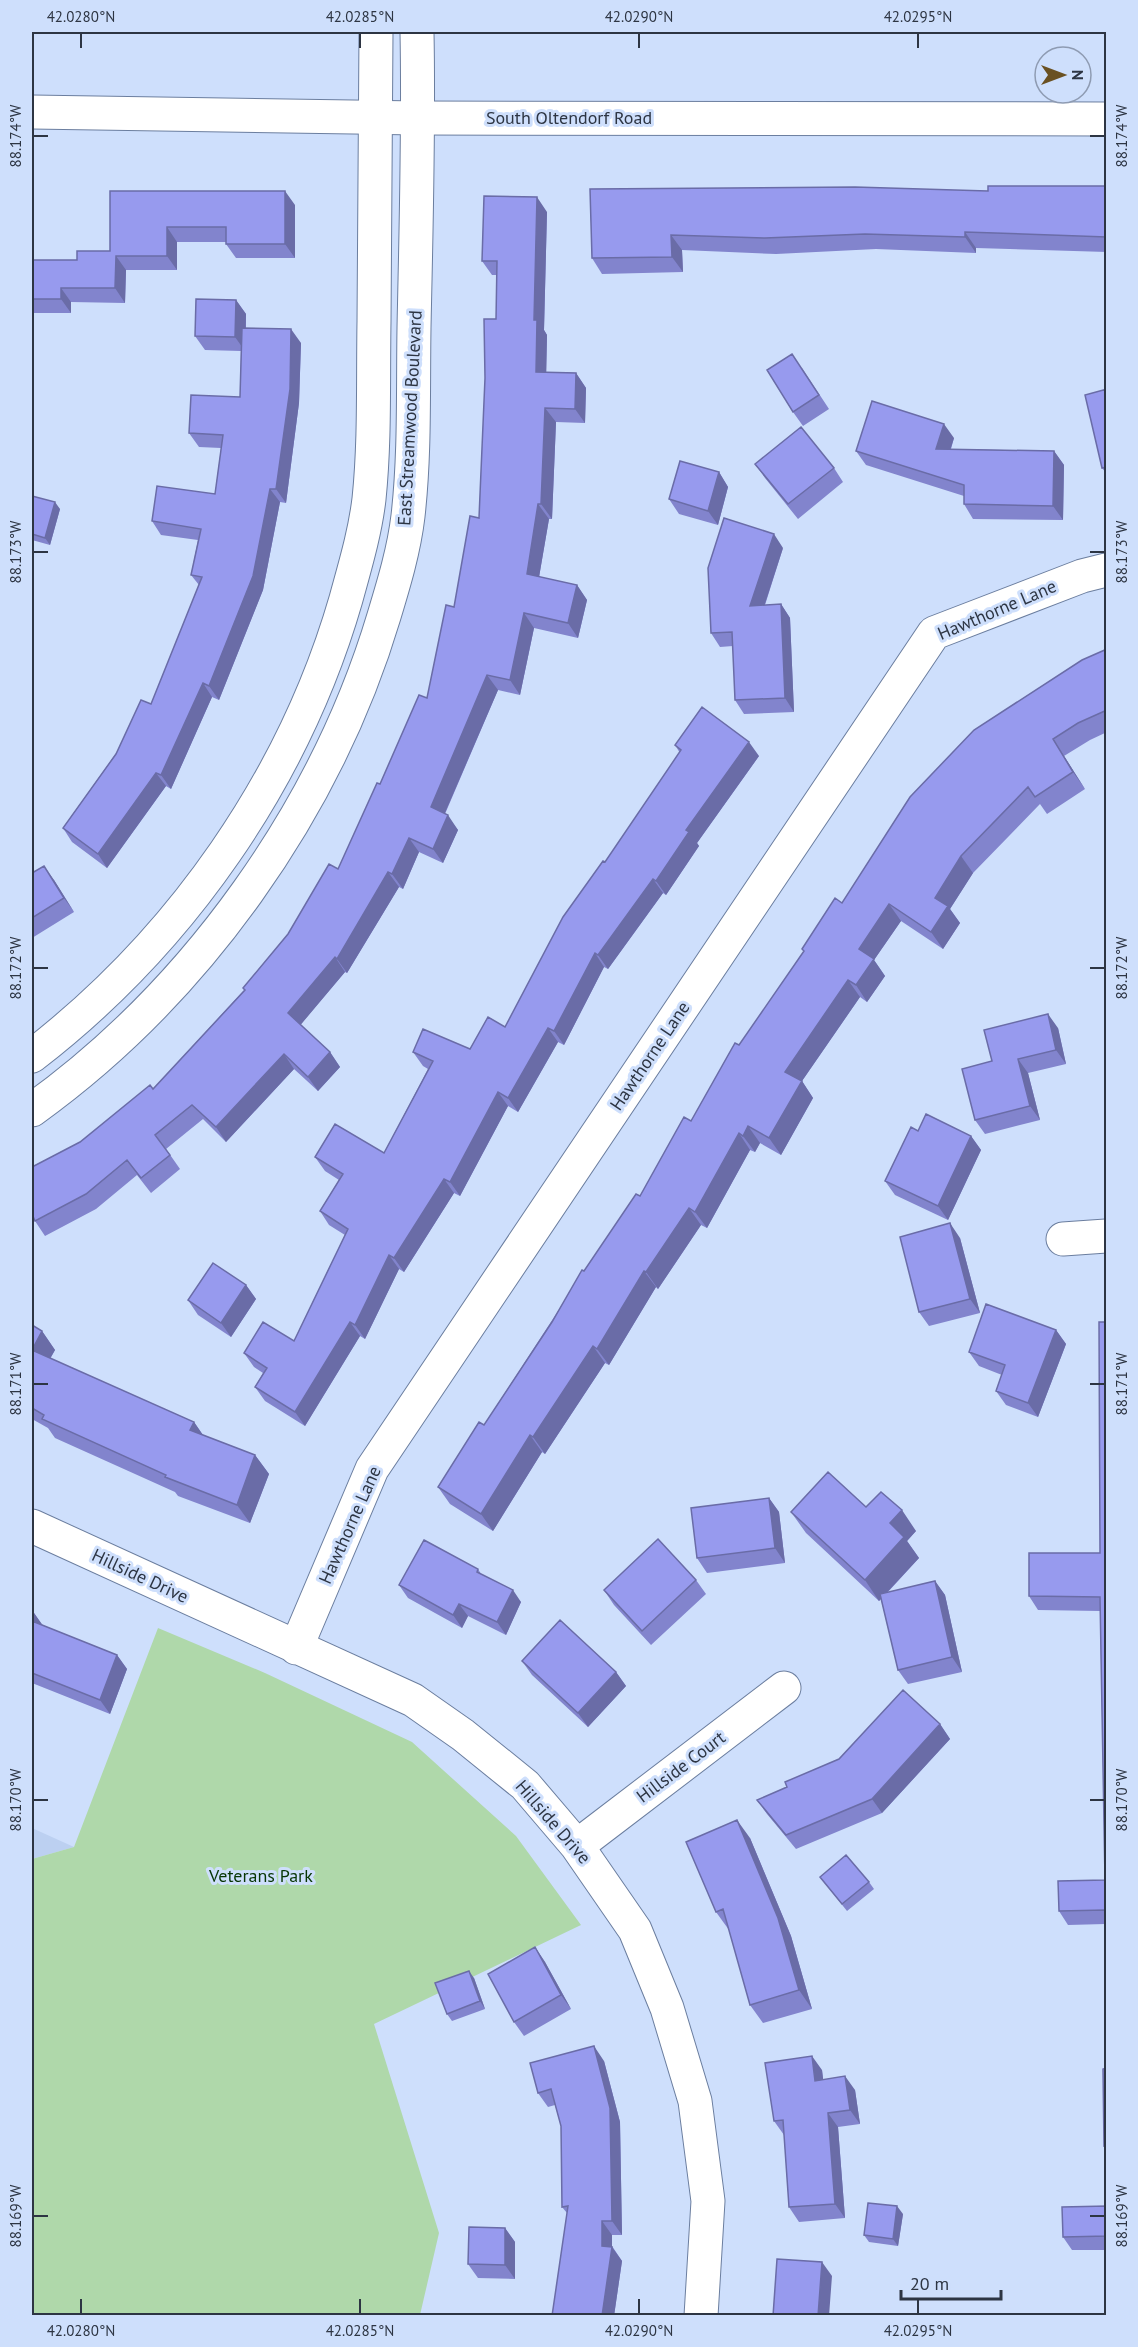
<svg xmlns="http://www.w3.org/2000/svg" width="1138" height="2347" viewBox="0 0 1138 2347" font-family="'PT Sans',sans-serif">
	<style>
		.built { fill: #bcd0f1 }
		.green { fill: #afd8aa }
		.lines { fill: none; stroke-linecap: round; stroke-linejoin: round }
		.minor-casing { stroke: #6b7e9f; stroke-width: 35 }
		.tertiary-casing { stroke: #6b7e9f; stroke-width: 35 }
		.minor { stroke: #fff; stroke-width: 33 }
		.tertiary { stroke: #fff; stroke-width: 33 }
		.wall { fill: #8284cd }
		.shaded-wall { fill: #6a6ca7 }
		.building { fill: #979aee; stroke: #6a6ca7; stroke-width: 1.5 }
		.ticks { fill: none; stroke: #2d3543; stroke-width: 2 }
		.labels { text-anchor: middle; stroke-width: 6; stroke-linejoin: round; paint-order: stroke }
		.street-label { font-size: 18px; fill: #2d3543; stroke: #cedffc }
		.park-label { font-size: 18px; fill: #073604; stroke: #cedffc }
		.neatline { fill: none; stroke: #2d3543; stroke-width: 2 }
		.ticks-label { font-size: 15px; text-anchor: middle; fill: #2d3543 }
	</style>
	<rect width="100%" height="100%" fill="#cedffc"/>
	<path class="built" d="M32,1828L74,1847L32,1859Z"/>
	<path class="green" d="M158,1628L265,1673L412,1742L516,1836L581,1925L374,2024L439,2233L420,2315L32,2316V1859L74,1847Z"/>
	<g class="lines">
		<defs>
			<path id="minor" d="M32,112L419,118L1106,119
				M1063,1239L1106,1236
				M32,1526L413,1700L463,1735L525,1785L577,1846L635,1930L667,2008L695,2101L708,2201L701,2316
				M296,1648L372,1469L934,633L1082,576L1106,570
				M577,1846L784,1688"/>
			<path id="tertiary" d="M32,1056C181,941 294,779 346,599C355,566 365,533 369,499C375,441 373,381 374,322C375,225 376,128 376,32
				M32,1110C196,992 326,810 384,616C394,583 404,550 408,516C415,454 413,390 414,328C416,229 419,130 417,32"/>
		</defs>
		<use href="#minor" class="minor-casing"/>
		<use href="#tertiary" class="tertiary-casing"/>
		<use href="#minor" class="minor"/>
		<use href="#tertiary" class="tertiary"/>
	</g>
	<path class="wall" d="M1107,186V252L976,248V253L876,249L776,254L682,250L683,272L602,274L592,258L590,189L988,191Z
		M110,191L295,205V258H236L226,244V242H177V270H126L125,303L71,302V313H32V260H77L110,251Z
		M547,212L544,330L547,335L546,372L576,373L586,388L585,423L556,422L552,519H549L539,577L577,585L587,600L578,638L534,628L520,695L498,690L445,814L458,830L443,863L419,852L403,889L399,887L347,973L345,972L300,1025L330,1052L340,1067L318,1091L294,1069L226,1142L203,1119L166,1149L180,1169L151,1193L137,1175L96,1209L45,1236L35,1221L80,1142L153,1089L244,990L243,988L288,934L338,869L380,784L427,698L454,607L479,518L496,319L497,275H492L482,261Z
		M236,300L246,314V328L301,343L299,403L286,503L280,502L263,590L219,700L212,697L171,789L166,786L107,868L72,842L63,828L151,704L199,585L191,575L198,540L161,535L152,521L215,494L221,448L199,447L189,433L240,397L241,351L205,350L195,336Z
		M802,368L829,409L803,426L793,412Z
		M1107,389V474L1102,468Z
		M954,438L951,449L1054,451L1064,465L1063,520L973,519L964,504V496L866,465L856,451Z
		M755,464L834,468L843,482L798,519L765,478Z
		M719,472L728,487L718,525L679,514L669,499Z
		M32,496L60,509L50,545L32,540Z
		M783,548L765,605L781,604L790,618L794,712L744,714L735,700L733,646L720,647L711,633Z
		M1107,649V732L1090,740L1064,756L1085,789L1047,814L1040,804L973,873L950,909L960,923L943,949L901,921L874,960L885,976L867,1002L860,997L802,1081L813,1098L781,1155L760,1143L755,1152L750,1150L707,1228L701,1225L658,1289L656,1287L609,1365L605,1363L545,1454L542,1452L493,1531L450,1504L438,1487L484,1425L584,1271L640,1196L691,1121L739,1045L804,952L802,949L842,903Z
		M675,745L759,756L697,843L699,846L666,895L663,893L608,969L604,967L564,1045L558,1042L518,1112L508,1106L460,1196L454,1193L404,1272L399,1269L365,1339L360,1336L305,1426L265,1401L255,1387L263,1373L254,1367L244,1353L294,1341L345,1235L329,1225L320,1211L339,1180L325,1171L315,1157L384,1153L428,1069L423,1066L413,1052L470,1049L505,1027L605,862L680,753Z
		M32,873L54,880L74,912L32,938Z
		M1058,1028L1066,1064L1028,1073L1040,1120L985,1134L975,1120L992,1061Z
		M918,1131L971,1136L981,1150L948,1220L895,1195L885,1181Z
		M960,1238L980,1313L929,1326L919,1312Z
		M246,1285L256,1299L231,1337L198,1315L188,1300Z
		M1107,1322V1961L1105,1924L1068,1925L1059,1911L1105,1880L1100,1611L1038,1610L1029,1596L1100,1553Z
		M32,1325L42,1331L55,1350L50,1359L194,1422L203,1435L255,1455L269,1474L250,1523L178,1496L175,1492L55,1438L48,1428L32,1419Z
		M1056,1330L1066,1344L1038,1417L1006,1405L996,1391L1002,1375L979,1366L969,1352Z
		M769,1498L779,1512L785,1563L707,1573L697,1558Z
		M866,1507L916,1531L907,1541L919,1558L887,1593L935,1581L945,1595L962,1672L908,1684L898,1670L881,1599L879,1601L806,1533L791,1512Z
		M478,1569L481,1574L521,1602L506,1635L468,1616L462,1628L408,1598L399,1585Z
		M696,1580L706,1594L651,1645L614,1605L604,1590Z
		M32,1612L34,1613L42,1625L117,1655L127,1669L110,1714L32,1683Z
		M522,1661L616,1672L626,1686L588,1727L532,1675Z
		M940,1724L950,1739L882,1813L796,1849L767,1814L757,1800Z
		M750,1838L791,1936L812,2009L763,2023L750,2005L729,1930L716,1912Z
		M820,1877L869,1882L874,1889L847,1911Z
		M535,1947L545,1962L571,2009L524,2036L514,2022Z
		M474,1978L485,2009L452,2021L447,2014Z
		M604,2061L620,2122L622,2235H612V2246L622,2261L614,2316H552L567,2213L562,2207L561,2126L555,2105L548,2107L538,2093Z
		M822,2070L823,2079L855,2090L860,2124L838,2127L845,2218L799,2222L789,2207L784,2135L774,2121Z
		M1107,2206V2250H1072L1063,2237Z
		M903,2214L898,2246L869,2242L864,2235Z
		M505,2228L515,2242V2279L478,2278L468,2264Z"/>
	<path class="shaded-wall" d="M285,191L295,205V258L285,244Z
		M537,197L547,212L544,330L547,335L546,387L536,372L534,320Z
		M167,227L177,242V270L167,256Z
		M965,232L976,248V253L965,237Z
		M671,235L682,250L683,272L672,257Z
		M116,256L126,270L125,303L115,288Z
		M61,288L71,302V313L61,299Z
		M236,300L246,314L245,351L235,337Z
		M291,329L301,343L299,403L286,503L276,489Z
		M576,373L586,388L585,423L575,409Z
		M545,408L556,422L552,519L541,504Z
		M944,424L954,438L946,463L936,449Z
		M1054,451L1064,465L1063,520L1053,506Z
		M719,472L728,487L718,525L708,511Z
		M270,489L280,502L263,590L219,700L209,686Z
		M55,502L60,509L50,545L45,538Z
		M538,504L549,519L537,589L527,574Z
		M774,534L783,548L760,619L750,606Z
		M577,585L587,600L578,638L568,623Z
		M781,604L790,618L794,712L785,698Z
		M524,613L534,628L520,695L510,680Z
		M487,675L498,690L441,822L431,807Z
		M203,683L212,697L171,789L161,775Z
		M1053,739L1064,756L1085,789L1073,772Z
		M749,742L759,756L697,843L699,846L666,895L656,881L686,830Z
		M156,773L166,786L107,868L98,854Z
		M448,815L458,830L443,863L433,849Z
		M409,838L419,852L403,889L392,874Z
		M961,856L973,873L950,909L960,923L943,949L931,932L935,898Z
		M44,866L54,880L74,912L64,898Z
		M388,872L399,887L347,973L337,959Z
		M653,879L663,893L608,969L598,955Z
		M889,904L901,921L874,960L885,976L867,1002L856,985L859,949Z
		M595,953L604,967L564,1045L554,1031Z
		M335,957L345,972L298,1028L288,1013Z
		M848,980L860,997L802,1081L813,1098L781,1155L769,1138L785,1072Z
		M1048,1014L1058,1028L1066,1064L1056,1050Z
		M548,1028L558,1042L518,1112L508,1098Z
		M330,1052L340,1067L318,1091L308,1077Z
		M284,1054L294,1069L226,1142L216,1127Z
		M1018,1059L1028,1073L1040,1120L1030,1106Z
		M498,1092L508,1106L460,1196L450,1182Z
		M748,1126L760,1143L755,1152L743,1136Z
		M739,1133L750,1150L707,1228L695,1212Z
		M971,1136L981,1150L948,1220L938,1206Z
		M444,1179L454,1193L404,1272L394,1258Z
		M689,1208L701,1225L658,1289L646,1272Z
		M950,1223L960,1238L980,1313L970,1299Z
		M389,1255L399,1269L365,1339L355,1325Z
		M644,1271L656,1287L609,1365L597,1349Z
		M246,1285L256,1299L231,1337L221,1323Z
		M350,1322L360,1336L305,1426L295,1412Z
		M1056,1330L1066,1344L1038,1417L1028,1403Z
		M42,1331L55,1350L44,1369L32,1351Z
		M593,1346L605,1363L545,1454L533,1437Z
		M194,1422L207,1441L190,1430Z
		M530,1435L542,1452L493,1531L481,1514Z
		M255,1455L269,1474L250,1523L237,1505Z
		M769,1498L779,1512L785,1563L775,1548Z
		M902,1510L916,1531L907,1541L919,1558L879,1601L865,1580L890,1523Z
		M935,1581L945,1595L962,1672L952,1657Z
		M513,1590L521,1602L506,1635L497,1622Z
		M459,1604L468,1616L462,1628L453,1615Z
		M34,1613L44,1627L32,1621V1618Z
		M117,1655L127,1669L110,1714L100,1700Z
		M616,1672L626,1686L588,1727L578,1713Z
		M940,1724L950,1739L882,1813L872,1799Z
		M737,1820L750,1838L791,1936L812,2009L799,1990Z
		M535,1947L545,1962L571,2009L561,1995Z
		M469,1971L474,1978L485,2009L480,2001Z
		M594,2046L604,2061L620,2122L622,2235L612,2221Z
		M812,2056L822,2070L825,2095L815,2081Z
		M845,2076L855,2090L860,2124L850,2110Z
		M828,2113L838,2127L845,2218L835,2204Z
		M897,2206L903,2214L898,2246L893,2239Z
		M602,2221L612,2235V2250V2247L622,2261L614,2316H602Z
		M505,2228L515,2242V2279L505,2265Z
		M822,2262L832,2276L829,2316H818Z"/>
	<path class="building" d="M988,186H1107V237L965,232V237L865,234L765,238L671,235L672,257L592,258L590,189L855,187L988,191Z
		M110,191H285V244H226V227H167V256H116L115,288H61V299H32V260H77V251H110Z
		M484,196L537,197L534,320H537L536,372L576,373L575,409L545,408L541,504H538L527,574L577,585L568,623L524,613L510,680L487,675L431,807L448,815L433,849L409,838L392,874L388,872L337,959L335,957L288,1013L330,1052L308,1077L284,1054L216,1127L192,1105L155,1135L170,1155L141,1178L127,1160L86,1194L35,1221L32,1214V1167L80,1142L150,1085L153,1089L245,990L243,988L288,934L329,864L338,869L377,783L380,784L419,695L427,698L446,605L454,607L470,516L479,518L485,378L484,319H496L497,261H482Z
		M196,299L236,300L235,337L195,336Z
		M242,328L291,329L290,389L276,489H270L253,576L209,686L203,683L161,775L156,773L98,854L63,828L116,754L141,700L151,704L202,577L191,575L201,529L152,521L157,486L215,494L223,435L189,433L191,395L240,397Z
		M792,354L819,395L793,412L767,370Z
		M1107,389V467L1102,468L1085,395Z
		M872,401L944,424L936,449L1054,451L1053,506L964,504V485L856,451Z
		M801,427L834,468L788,504L755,464Z
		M680,461L719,472L708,511L669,499Z
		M32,496L55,502L45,538L32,534Z
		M724,518L774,534L750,606L781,604L785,698L735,700L732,632L711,633L708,568Z
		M1107,649V710L1078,723L1053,739L1073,772L1035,797L1028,787L961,856L935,898L948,906L931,932L889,904L859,949L874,959L856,985L848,980L785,1072L802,1081L769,1138L748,1126L743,1136L739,1133L695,1212L689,1208L646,1272L644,1271L597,1349L593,1346L533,1437L530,1435L481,1514L438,1487L479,1422L484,1425L552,1322L582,1270L584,1271L636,1194L640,1196L684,1117L691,1121L735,1043L739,1045L804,951L802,949L835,898L842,903L910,797L974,730L1082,660Z
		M702,707L749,742L686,830L689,832L656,881L653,879L598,955L595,953L554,1031L548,1028L508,1098L498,1092L450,1182L444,1179L394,1258L389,1255L355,1325L350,1322L295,1412L255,1387L267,1368L244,1353L263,1322L294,1341L348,1229L320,1211L343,1174L315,1157L335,1124L384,1153L433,1061L413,1052L423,1029L470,1049L488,1017L505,1027L563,917L603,861L605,862L681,750L675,745Z
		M44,866L64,898L32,918V873Z
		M1048,1014L1056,1050L1018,1059L1030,1106L975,1120L962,1069L992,1061L984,1030Z
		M926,1114L971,1136L938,1206L885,1181L911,1127L918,1131Z
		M950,1223L970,1299L919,1312L900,1237Z
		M213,1263L246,1285L221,1323L188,1300Z
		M986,1304L1056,1330L1028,1403L996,1391L1005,1365L969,1352Z
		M1099,1322H1107V1960L1105,1910L1059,1911L1058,1881L1105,1880L1100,1597L1029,1596V1553H1100Z
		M32,1325L42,1331L32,1350Z
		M32,1350L194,1422L190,1430L255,1455L237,1505L165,1477L166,1475L42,1419L44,1415L32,1408Z
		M828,1472L866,1507L881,1492L902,1510L890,1523L904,1537L865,1580L791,1512Z
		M769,1498L775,1548L697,1558L691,1508Z
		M658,1539L696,1580L642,1631L604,1590Z
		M424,1540L478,1569L477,1572L513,1590L497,1622L459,1604L453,1615L399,1585Z
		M935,1581L952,1657L898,1670L880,1594Z
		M560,1620L616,1672L578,1713L522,1661Z
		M32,1621L117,1655L100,1700L32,1673Z
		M903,1690L940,1724L872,1799L786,1835L757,1800L787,1787L785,1782L839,1759Z
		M737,1820L778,1918L799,1990L750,2005L723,1909L716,1912L686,1842Z
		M846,1855L869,1882L842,1904L820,1877Z
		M535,1947L561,1995L514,2022L488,1974Z
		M469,1971L480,2001L447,2014L435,1983Z
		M594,2046L610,2108L612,2221H602V2246L612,2247L602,2316H552L568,2206L562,2207L561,2126L551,2089L538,2093L530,2063Z
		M812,2056L815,2081L845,2076L850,2110L828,2113L835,2204L789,2207L783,2120L774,2121L765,2063Z
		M1107,2068V2145L1104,2146L1103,2069Z
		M868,2203L897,2206L893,2239L864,2235Z
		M1107,2206V2236L1063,2237L1062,2207Z
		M469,2227L505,2228V2265L468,2264Z
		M777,2259L822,2262L818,2316H773Z"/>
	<path class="ticks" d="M81,33V48M360,33V48M639,33V48M918,33V48M33,136H48M1090,136H1105M33,552H48M1090,552H1105M33,968H48M1090,968H1105M33,1384H48M1090,1384H1105M33,1800H48M1090,1800H1105M33,2216H48M1090,2216H1105M81,2299V2314M360,2299V2314M639,2299V2314M918,2299V2314"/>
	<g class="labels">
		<g class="street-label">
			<text x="569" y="124">South Oltendorf Road</text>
			<text transform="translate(410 418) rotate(-87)" y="6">East Streamwood Boulevard</text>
			<text transform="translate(997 610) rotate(-23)" y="6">Hawthorne Lane</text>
			<text transform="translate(650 1056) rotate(-56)" y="6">Hawthorne Lane</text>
			<text transform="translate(350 1525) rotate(-66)" y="6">Hawthorne Lane</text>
			<text transform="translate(140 1576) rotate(25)" y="6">Hillside Drive</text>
			<text transform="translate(681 1767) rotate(-37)" y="6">Hillside Court</text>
			<text transform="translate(553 1822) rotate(49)" y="6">Hillside Drive</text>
		</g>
		<g class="park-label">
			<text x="261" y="1882">Veterans Park</text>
		</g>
	</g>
	<rect width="1138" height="2347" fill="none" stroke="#cedffc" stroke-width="66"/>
	<g transform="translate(1063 75) rotate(90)"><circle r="28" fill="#cedffc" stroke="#8e9bb2" stroke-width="1.5"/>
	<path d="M0-4.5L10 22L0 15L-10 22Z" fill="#6a5122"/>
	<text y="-9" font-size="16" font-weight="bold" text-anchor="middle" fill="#2d3543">N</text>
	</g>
	<path d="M901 2290v9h100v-9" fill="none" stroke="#2d3543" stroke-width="3"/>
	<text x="910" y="2290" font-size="18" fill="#2d3543" stroke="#cedffc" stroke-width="4.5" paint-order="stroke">20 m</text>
	<rect x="33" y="33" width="1072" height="2281" class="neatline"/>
	<g class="ticks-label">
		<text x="81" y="22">42.0280°N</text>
		<text x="360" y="22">42.0285°N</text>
		<text x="639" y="22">42.0290°N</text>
		<text x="918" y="22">42.0295°N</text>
		<text transform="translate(1122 136) rotate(-90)" y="5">88.174°W</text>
		<text transform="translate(16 136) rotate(-90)" y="5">88.174°W</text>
		<text transform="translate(16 552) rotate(-90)" y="5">88.173°W</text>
		<text transform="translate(1122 552) rotate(-90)" y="5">88.173°W</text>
		<text transform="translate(1122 968) rotate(-90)" y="5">88.172°W</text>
		<text transform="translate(16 968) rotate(-90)" y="5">88.172°W</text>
		<text transform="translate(16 1384) rotate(-90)" y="5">88.171°W</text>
		<text transform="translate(1122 1384) rotate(-90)" y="5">88.171°W</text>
		<text transform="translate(16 1800) rotate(-90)" y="5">88.170°W</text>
		<text transform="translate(1122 1800) rotate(-90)" y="5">88.170°W</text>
		<text transform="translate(16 2216) rotate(-90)" y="5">88.169°W</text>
		<text transform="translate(1122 2216) rotate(-90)" y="5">88.169°W</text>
		<text x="81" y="2336">42.0280°N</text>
		<text x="360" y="2336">42.0285°N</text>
		<text x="639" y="2336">42.0290°N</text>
		<text x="918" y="2336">42.0295°N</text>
	</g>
</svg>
